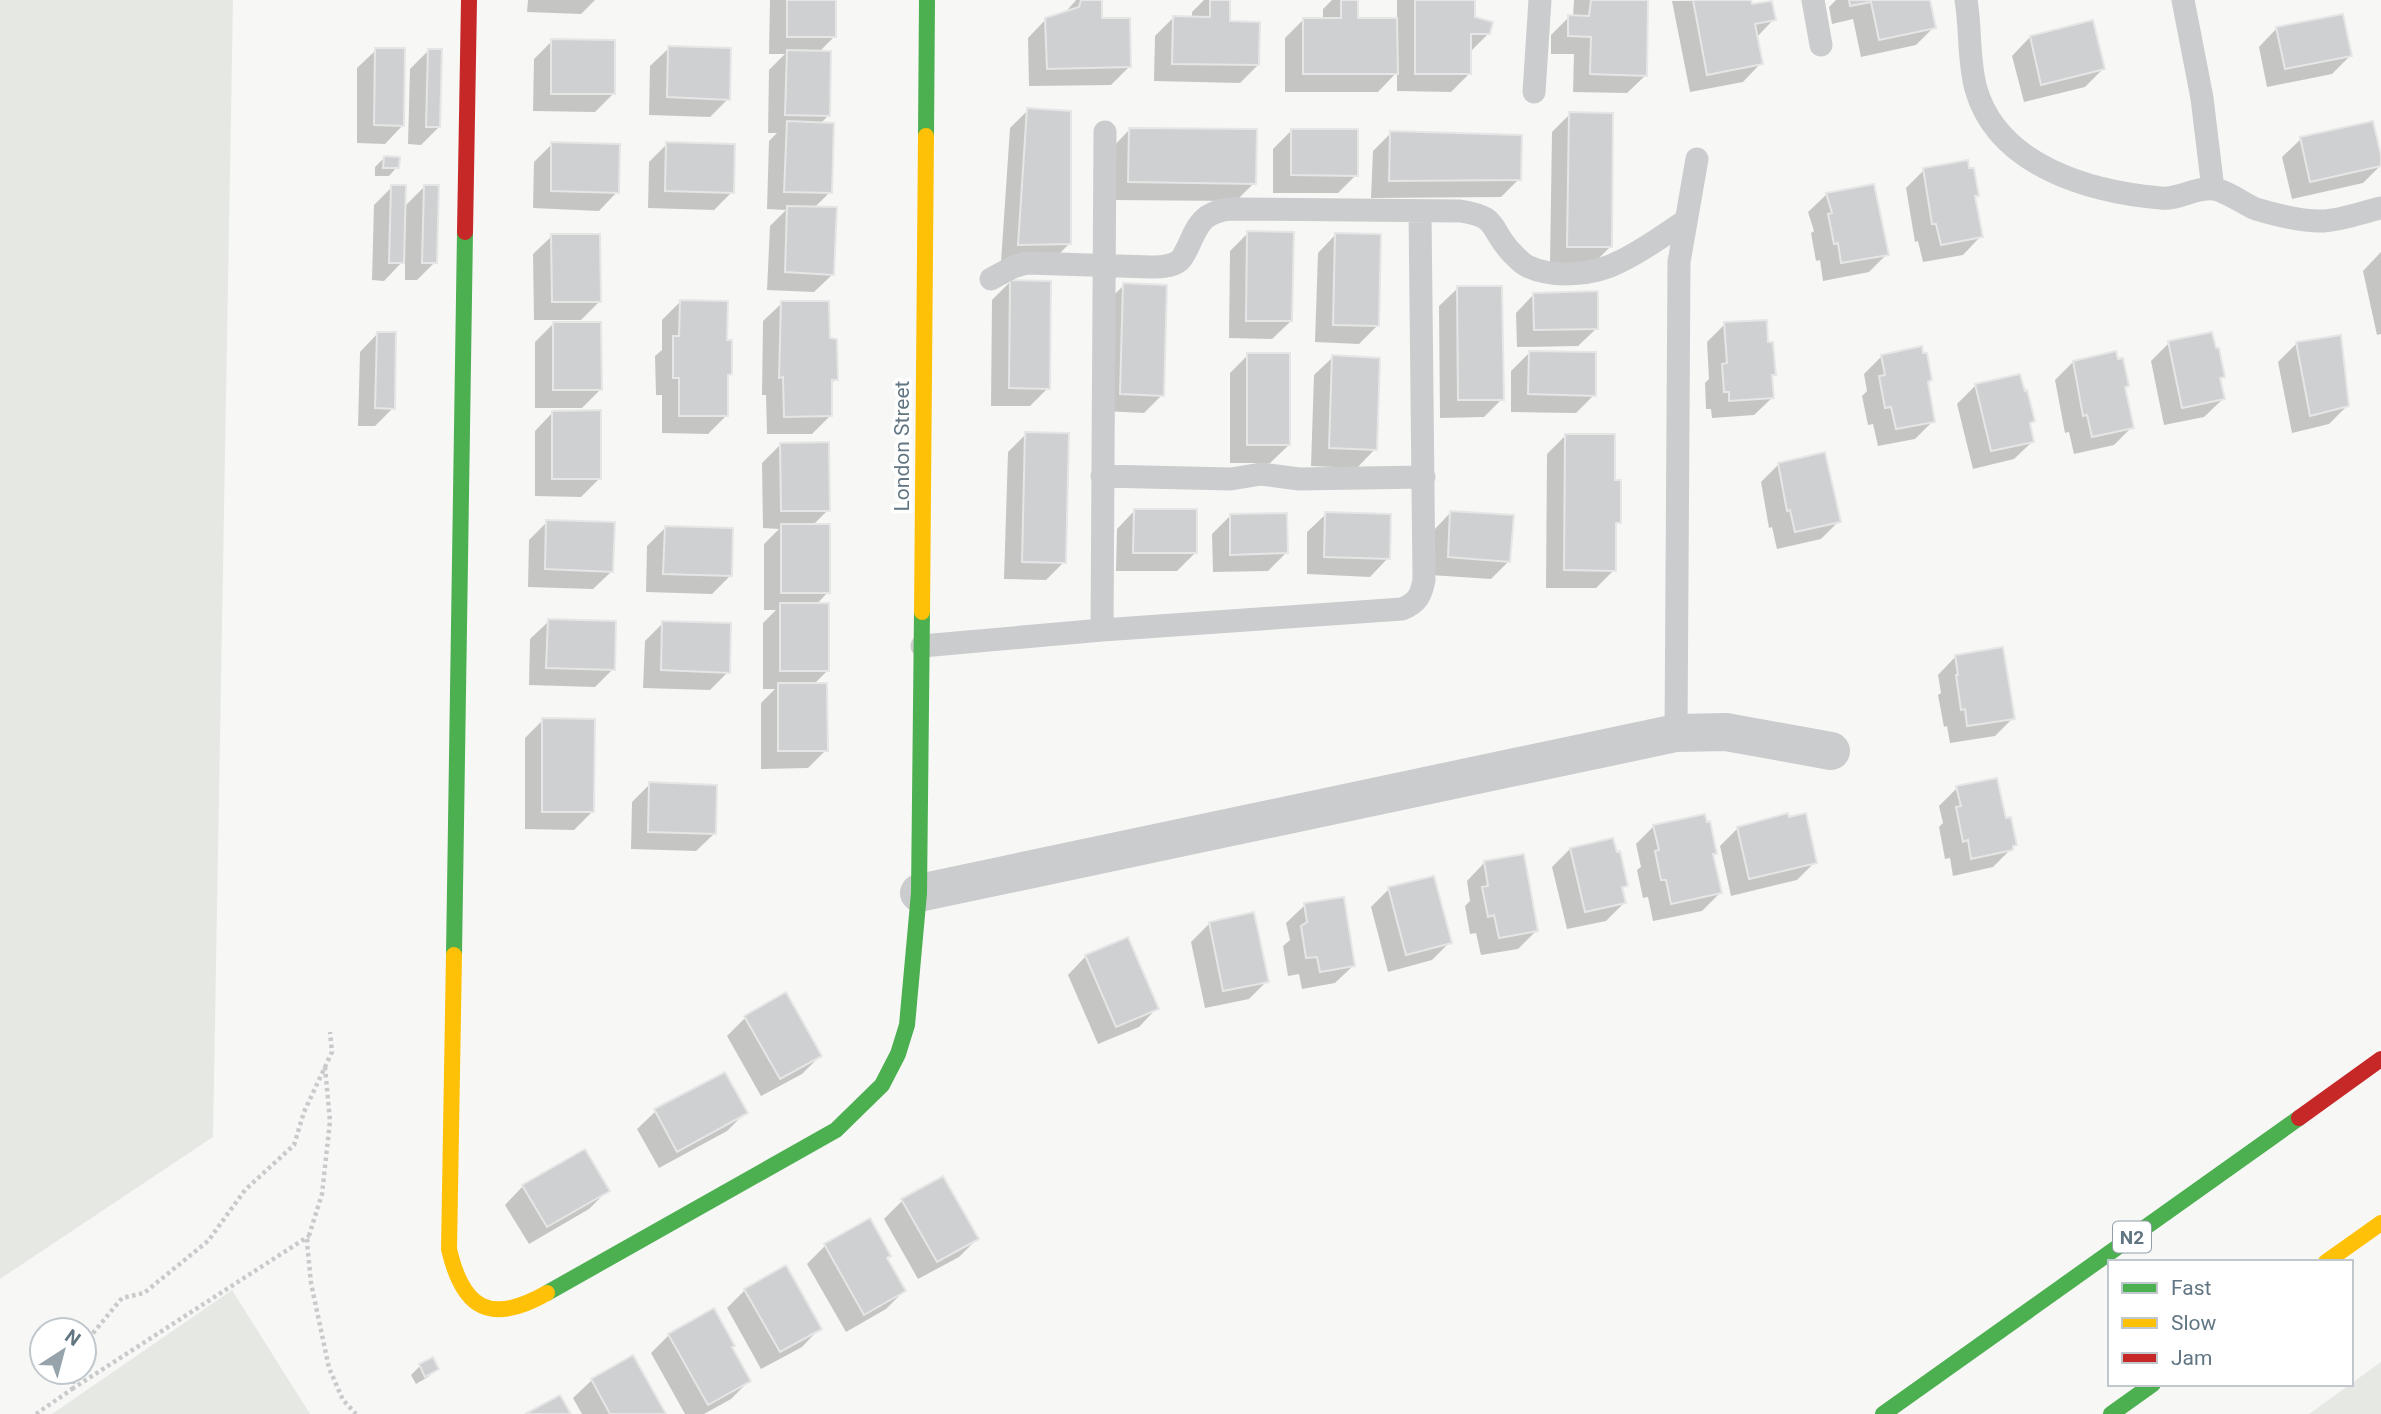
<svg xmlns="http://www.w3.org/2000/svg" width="2381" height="1414" viewBox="0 0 2381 1414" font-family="Roboto,sans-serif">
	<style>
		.green { fill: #e6e9e3 }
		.shadow { fill: #0003 }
		.building { fill: #ced0d1; stroke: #e6e6e6; stroke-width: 2 }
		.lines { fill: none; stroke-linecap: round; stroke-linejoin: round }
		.path { stroke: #c9cacb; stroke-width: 4.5; stroke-dasharray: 3.5 3.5; stroke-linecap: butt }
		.lane { stroke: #cbcccd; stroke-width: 23 }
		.street { stroke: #cbcccd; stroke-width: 38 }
		.fast { stroke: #4caf50; stroke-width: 16 }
		.slow { stroke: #ffc107; stroke-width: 16 }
		.jam { stroke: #c62828; stroke-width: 16 }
		.labels { text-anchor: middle; stroke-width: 7; stroke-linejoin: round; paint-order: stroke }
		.shield { fill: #fff; stroke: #909fa8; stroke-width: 2 }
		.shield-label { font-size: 19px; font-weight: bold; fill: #617682 }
		.street-label { font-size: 21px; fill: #617682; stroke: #fff }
	</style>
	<rect width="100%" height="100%" fill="#f7f7f6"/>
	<path class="green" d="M0,0H233L213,1137L0,1279Z
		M232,1290L310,1414H52Z
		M2381,1362V1414H2309Z"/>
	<path class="shadow" d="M528,0H595L581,14L527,12Z
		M770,0H834V37L818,53L828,116L820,124L830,192L814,208L833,274L814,292L767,290L770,226L786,210L767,209L769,141L777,133H768L769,70L785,54H769Z
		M1076,0H1100V20L1130,66L1111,85L1029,86L1028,38L1046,19L1064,14Z
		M1204,0H1229L1228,23L1258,65L1240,83L1154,81L1155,36L1173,18H1192V12Z
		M1332,0H1356V20L1397,19V0H1473V18L1489,33L1470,52V73L1451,92L1397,91V72L1378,92H1285V38L1303,20H1323V9Z
		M1574,0H1646V75L1627,93L1573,92L1574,54H1551V35L1569,17H1573Z
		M1749,0L1751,6L1774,19L1756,38L1761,63L1743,82L1690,92L1672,1Z
		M1836,0H1929L1934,27L1916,45L1861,57L1853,19L1832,24L1829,7Z
		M2277,28L2350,56L2332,74L2267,87L2259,47Z
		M2030,37L2103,69L2085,87L2024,102L2012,56Z
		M552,41L613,94L595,112L533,111L534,59Z
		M669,48L728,99L710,117L649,115L650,66Z
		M376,50L403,125L385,144L357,143V68Z
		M428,51L439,127L421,145L408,144L410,69Z
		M1028,110L1069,244L1051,262H1001L1010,128Z
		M1570,114L1610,247L1592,265L1550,264L1552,132Z
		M1130,129L1254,183L1236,201L1111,200L1112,148Z
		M1291,131L1356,175L1338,193H1273V149Z
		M1391,133L1519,179L1501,197L1371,198L1373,151Z
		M2301,139L2381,163V165L2363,183L2292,199L2282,157Z
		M552,144L617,192L599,211L533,208L534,162Z
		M667,144L732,192L714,210L648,208L649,162Z
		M384,158L397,167L389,176H375V167Z
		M1924,170L1977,196L1974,199L1981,236L1963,255L1923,262L1918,241L1915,242L1906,188Z
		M425,186L435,262L417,280H405V259L384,281L372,280L374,205L392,187L404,207Z
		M1827,194L1887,254L1869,272L1823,281L1820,260L1816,261L1811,233L1814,231L1808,212Z
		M1248,233L1291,321L1272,339L1229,338L1230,251Z
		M1336,234L1377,326L1359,344L1315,342L1318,253Z
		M552,236L599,302L581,320H534L533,254Z
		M2381,252V334L2377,335L2363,271Z
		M1010,282L1048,388L1030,406H991L992,300Z
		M1124,285L1162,395L1144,413L1102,411L1106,303Z
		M1458,288L1502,399L1484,417L1440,418L1439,306Z
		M1534,294L1597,328L1578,346L1517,347L1516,313Z
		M681,301L726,342L730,374L726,377V416L708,434L662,433V395H656L655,356L662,350V320Z
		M782,303L828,340L836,379L830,385V416L812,434H767L766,395H762L763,321Z
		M553,324L600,390L582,408H535V342Z
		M1725,324L1767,344L1774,374L1771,377L1773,397L1754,415L1712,418L1711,409H1706L1705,383L1709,379L1707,342Z
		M378,333L393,408L375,426H358L360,352Z
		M2169,343L2214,350L2223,377L2219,381L2223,399L2204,417L2164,425L2151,361Z
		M2296,344L2347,406L2329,424L2292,433L2278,362Z
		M1529,353L1594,395L1576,413L1511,412V371Z
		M1248,355L1289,445L1270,463H1230V373Z
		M1882,356L1930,380L1926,384L1933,421L1915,439L1878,446L1873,424L1868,425L1862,396L1867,391L1864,374Z
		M1333,357L1375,449L1357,468L1311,466L1314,375Z
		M2073,362L2128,386L2123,390L2132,427L2114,445L2074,454L2069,432L2065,433L2055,380Z
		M2019,376L2033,421L2029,425L2033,441L2014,459L1973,469L1957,404L1975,386Z
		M553,412L600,478L581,497L535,496V431Z
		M1026,434L1064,562L1046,580L1004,579L1008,452Z
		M1565,436L1613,481L1619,522L1615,527L1614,570L1596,588H1546L1547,454Z
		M780,445L828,510L812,526L828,592L816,605L827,671L814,684L826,750L808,768L761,769V703L775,689H763V623L776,610H764V544L779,529L763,528L762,463Z
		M1779,464L1839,521L1821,539L1777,549L1772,527L1769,528L1761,482Z
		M1135,510L1195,553L1177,571H1116L1117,529Z
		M1451,512L1509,561L1491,579L1430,575L1433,531Z
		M1326,514L1388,558L1370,577L1307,574V532Z
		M1230,516L1286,553L1268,571L1213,572L1212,534Z
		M547,522L612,571L593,589L528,587L529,540Z
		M665,528L730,576L712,594L646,592L647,546Z
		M549,621L613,669L595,687L529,685L530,639Z
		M663,623L728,672L710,690L643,688L645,641Z
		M1956,656L2013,718L1995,736L1950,743L1947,726L1944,727L1938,695L1941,693L1938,675Z
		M543,720L592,812L574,830L525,829V738Z
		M650,784L715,833L696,851L631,849L632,802Z
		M1957,788L2005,820L2015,845L1993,867L1953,876L1950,858L1945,859L1939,827L1943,823L1939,806Z
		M1654,826L1715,853L1712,857L1720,893L1702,911L1653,921L1648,897L1643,898L1637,870L1641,867L1636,844Z
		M1738,828L1815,862L1797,880L1731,896L1720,846Z
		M1570,849L1626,885L1621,891L1624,903L1606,921L1567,929L1552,867Z
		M1485,862L1536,931L1518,949L1481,955L1476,933L1470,934L1465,906L1470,901L1467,881Z
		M1389,889L1450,942L1432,960L1388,972L1371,907Z
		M1305,905L1354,965L1335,983L1302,989L1299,974L1288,976L1283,946L1290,940L1286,923Z
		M1209,924L1267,981L1249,999L1205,1008L1191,942Z
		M1086,956L1157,1008L1139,1027L1098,1044L1068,975Z
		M745,1018L820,1056L802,1074L761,1096L727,1036Z
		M656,1111L745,1113L727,1131L659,1168L637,1129Z
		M523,1186L608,1190L589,1209L529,1244L505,1205Z
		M902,1201L977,1239L959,1257L918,1279L884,1219Z
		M869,1220L886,1259L904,1291L886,1309L846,1332L807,1264L825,1246Z
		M745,1290L820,1328L802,1347L761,1369L727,1308Z
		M669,1335L730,1348L749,1381L731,1399L704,1414H685L651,1353Z
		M632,1358L664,1414H582L573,1398L592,1380Z
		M432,1360L437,1369L428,1377L416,1384L411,1375L420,1366Z"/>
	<path class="building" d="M787,0H836V37H787Z
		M1081,0H1102V18H1130L1131,67L1047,69L1045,18L1079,7Z
		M1210,0H1230V21L1260,22L1259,65L1172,64L1173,16L1210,17Z
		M1341,0H1358V18H1397L1398,74H1303V18H1341Z
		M1415,0H1475V17L1493,22L1490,34H1471V74H1415Z
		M1591,0H1648L1647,76L1590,74L1591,37L1568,36V15L1589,16Z
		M1693,0H1751L1752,4L1772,1L1776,20L1755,24L1763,64L1707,75Z
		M1849,0H1930L1936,28L1879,40L1871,2L1850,6Z
		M2343,14L2352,56L2285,69L2276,27Z
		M2093,20L2105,69L2041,85L2030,36Z
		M551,39L615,40V94H551Z
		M668,46L731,48L730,100L667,97Z
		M375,48H405L404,126L374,125Z
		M428,49H442L440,127H426Z
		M787,50L831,51L830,116L785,115Z
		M1027,108L1071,111V244L1018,245Z
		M1569,112L1613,113L1612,247H1567Z
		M787,121L834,123L832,193L784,192Z
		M2373,121L2381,155V166L2310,182L2300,137Z
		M1129,128L1257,129L1256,184L1128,182Z
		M1291,129H1358V176L1291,175Z
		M1390,131L1522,135L1521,180L1389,181Z
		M551,142L620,144L619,193L551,191Z
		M666,142L735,144L734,193L665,191Z
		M384,156L400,157L399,168H383Z
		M1968,160L1969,168H1974L1979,196H1975L1983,237L1941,245L1936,224H1932L1923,168Z
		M1874,184L1889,255L1841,263L1838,243L1834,244L1828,214L1832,213L1826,193Z
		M391,185H406L404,263H389Z
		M424,185H439L437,263H422Z
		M787,206L837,207L834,275L785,272Z
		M1247,231L1294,232L1292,321H1246Z
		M1335,233L1381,234L1379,326L1333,325Z
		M551,234H600L601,302H552Z
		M1010,280L1051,281L1050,389L1009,388Z
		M1123,283L1167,285L1164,396L1120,394Z
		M1457,286H1502L1504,400H1458Z
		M1598,291V329L1534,330L1533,293Z
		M680,300L728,301L727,340H732V374L728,375V416H679V378H673V336H679Z
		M781,301H829L830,338L837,339L838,380H832V416L784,417L783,377L779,378Z
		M1767,320L1768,342H1773L1776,375H1772L1774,398L1729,401V392H1724L1722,364L1727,363L1724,322Z
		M553,322H601L602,390H553Z
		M377,332H396L395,409L375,408Z
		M2212,332L2216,348H2219L2225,377L2220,378L2225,399L2182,408L2168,341Z
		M2341,335L2349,406L2310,416L2296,342Z
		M1922,346L1923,353H1927L1932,380L1928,382L1935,422L1896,429L1891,407L1885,408L1879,376L1885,375L1881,355Z
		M1529,351L1596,352V396L1528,394Z
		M2116,351L2118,359L2123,358L2129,386L2125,387L2134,428L2092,437L2087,415L2083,416L2073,361Z
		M1247,353H1290V445H1247Z
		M1332,355L1380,358L1377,450L1329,448Z
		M2020,374L2025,391L2027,390L2035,421L2030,423L2034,442L1991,451L1975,384Z
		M601,410V479H552V411Z
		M1025,432L1069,433L1066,563L1022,562Z
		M1565,434H1615V480H1621V523H1616V571L1564,570Z
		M829,442L830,511H781L780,443Z
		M1825,452L1841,522L1795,532L1790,510L1787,511L1778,463Z
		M1134,509H1197V553H1133Z
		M1450,511L1514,515L1510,562L1448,557Z
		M1325,512L1391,514L1390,559L1324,557Z
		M1287,513L1288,553L1230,555V514Z
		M546,520L615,522L613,572L545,569Z
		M781,524H830V593H781Z
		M665,526L733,528L732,576L663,574Z
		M780,603H829V671H780Z
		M548,619L616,621L615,670L546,668Z
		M662,621L731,623L730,673L661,670Z
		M2003,647L2015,719L1967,726L1965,709L1961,710L1956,675H1958L1955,655Z
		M778,683H827L828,751H778Z
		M542,718L595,719L594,812H542Z
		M1997,778L2006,818L2011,817L2017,845L2013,846V850L1971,859L1968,840L1963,842L1956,807L1961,806L1956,786Z
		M649,782L717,785L716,834L648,832Z
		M1788,813L1789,817L1806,813L1817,863L1749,879L1737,827Z
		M1705,814L1707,822L1710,821L1717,854H1713L1722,893L1671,904L1666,880H1661L1655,851L1659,850L1653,825Z
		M1613,838L1617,852L1620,851L1628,886L1622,887L1626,903L1585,912L1570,848Z
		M1524,854L1538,931L1499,938L1494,915L1488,917L1482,887L1488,886L1484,861Z
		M1434,876L1452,943L1406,955L1388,887Z
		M1344,897L1355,966L1320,972L1317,957L1306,958L1301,926L1307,922L1304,903Z
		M1254,912L1269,982L1223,991L1209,922Z
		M1128,937L1159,1009L1116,1027L1085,955Z
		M786,992L822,1056L780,1079L744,1016Z
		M725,1072L748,1113L677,1152L654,1109Z
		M585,1149L610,1191L547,1227L522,1185Z
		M943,1176L979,1239L937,1262L901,1199Z
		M870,1218L891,1256L887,1258L906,1291L864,1315L824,1244Z
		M786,1265L822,1329L780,1352L744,1289Z
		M714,1308L735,1346L732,1347L751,1381L708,1405L668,1334Z
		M633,1355L666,1414H610L591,1379Z
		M433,1357L439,1369L425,1377L419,1364Z
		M560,1395L571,1414H525Z"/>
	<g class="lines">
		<path class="path" d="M325,1067L330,1121L322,1194L307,1242L311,1283L329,1368L343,1400L356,1414
			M84,1344L122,1298L144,1293L208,1241L245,1190L294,1145L304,1112L332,1052L330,1032
			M72,1389L309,1236
			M36,1414L72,1389L75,1372"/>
		<path class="lane" d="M1813,0L1821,45
			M1966,0C1971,29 1968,61 1976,89C1998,166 2090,192 2161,198C2178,200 2196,187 2213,189C2225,190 2244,204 2256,209C2276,215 2303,222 2324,221C2342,220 2363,212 2381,208
			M2183,0L2202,98L2213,189
			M1534,92L1540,0
			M991,279L1013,267L1027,263L1151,267C1160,267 1171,267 1179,261C1183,258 1185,252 1188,247C1198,224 1203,212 1230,209L1460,211C1500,217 1488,227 1511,252C1515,256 1521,263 1527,266C1554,279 1595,275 1621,261C1644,250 1664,235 1685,221
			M1102,476L1231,479L1261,474L1299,479L1424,477
			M1102,630L1105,132
			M922,646L1102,630L1402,609C1417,603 1421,596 1424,580L1420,211
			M1676,733L1679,262L1697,159"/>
		<path class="street" d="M919,893L1676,733L1726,732L1831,751"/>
		<path class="fast" d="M926,136L927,0
			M454,955L465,232
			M547,1293L836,1130L882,1085L898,1054L907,1025L919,893L922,612
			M1883,1414L2299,1118
			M2111,1414L2153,1384"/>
		<path class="slow" d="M922,612L926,136
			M454,955L449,1249C463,1310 491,1325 547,1293
			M2326,1262L2381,1223"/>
		<path class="jam" d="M465,232L469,0
			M2299,1118L2381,1059"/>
	</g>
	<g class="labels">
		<rect class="shield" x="2113" y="1221.5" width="38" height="31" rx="5"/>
		<g class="shield-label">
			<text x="2132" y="1244">N2</text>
		</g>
		<g class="street-label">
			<text transform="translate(902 446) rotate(-90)" y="7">London Street</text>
		</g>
	</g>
	<rect x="2108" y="1260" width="245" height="126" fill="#ffffff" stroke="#c0c8cd" stroke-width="2"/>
	<rect x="2122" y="1283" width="35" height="10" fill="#4caf50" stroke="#c0c8cd" stroke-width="2"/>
	<text x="2171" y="1295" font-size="21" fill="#617682">Fast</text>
	<rect x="2122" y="1318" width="35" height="10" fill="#ffc107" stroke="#c0c8cd" stroke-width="2"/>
	<text x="2171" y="1330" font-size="21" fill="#617682">Slow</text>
	<rect x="2122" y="1353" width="35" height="10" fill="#c62828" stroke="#c0c8cd" stroke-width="2"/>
	<text x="2171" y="1365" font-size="21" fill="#617682">Jam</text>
	<g transform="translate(63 1351) rotate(36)"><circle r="33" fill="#ffffff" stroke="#c0c8cd" stroke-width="2"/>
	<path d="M0-5L12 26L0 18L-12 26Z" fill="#96a3ab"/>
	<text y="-10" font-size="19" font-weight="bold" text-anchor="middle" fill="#617682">N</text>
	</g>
</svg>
